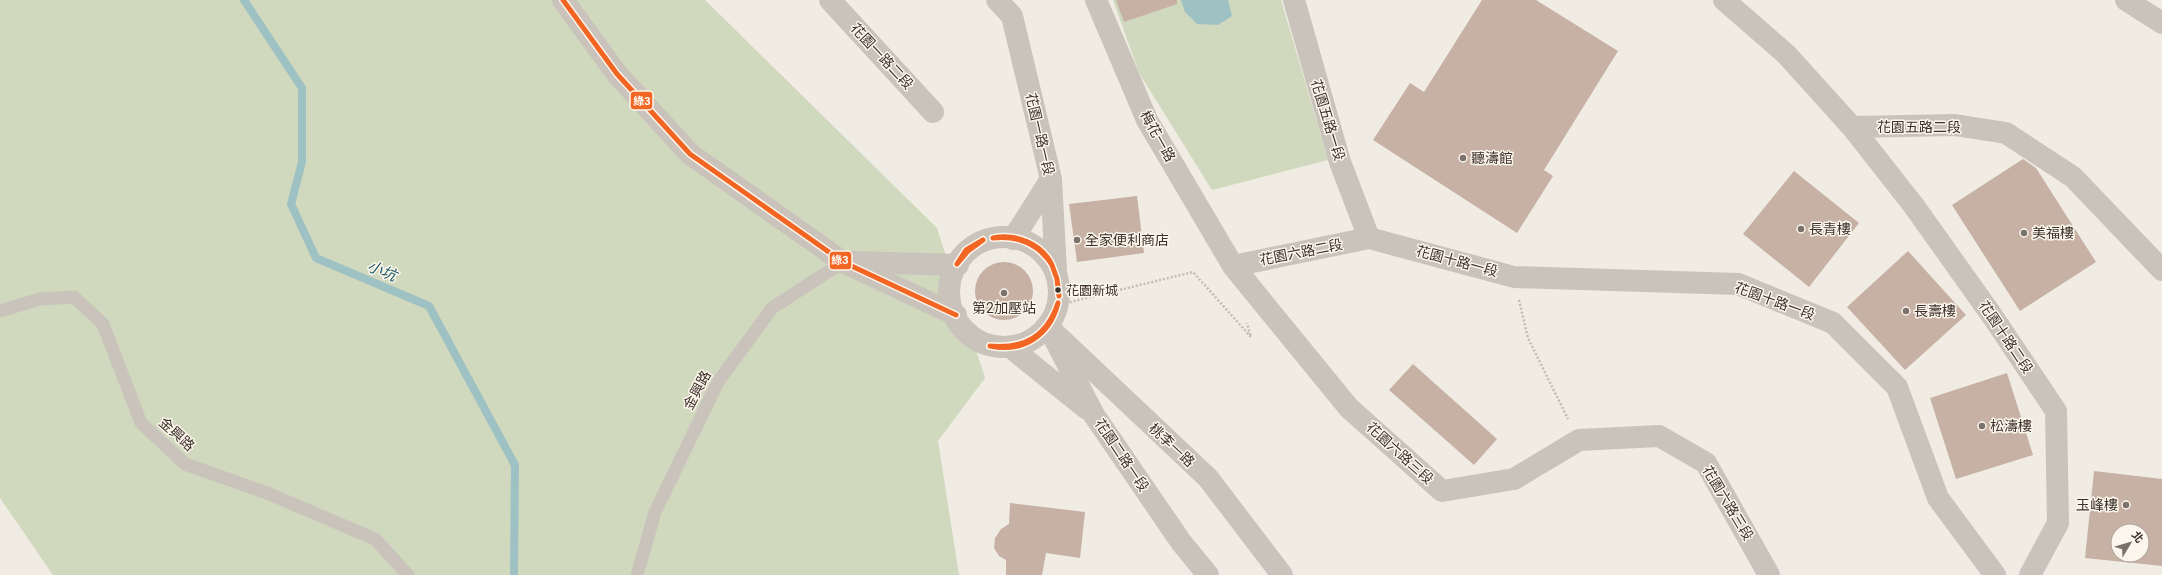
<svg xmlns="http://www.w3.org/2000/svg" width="2162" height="575" viewBox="0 0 2162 575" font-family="Roboto,'Noto Sans TC',sans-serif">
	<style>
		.green { fill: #d0d8bd }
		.water { fill: #9ec1c4 }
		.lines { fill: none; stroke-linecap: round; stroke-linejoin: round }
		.stream { stroke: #9ec1c4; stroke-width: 8 }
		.building { fill: #c6b1a4; fill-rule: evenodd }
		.path { stroke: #c2bcb5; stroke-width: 2.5; stroke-dasharray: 2 2; stroke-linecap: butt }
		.lane { stroke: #cac3bc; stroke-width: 13 }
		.street { stroke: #cac3bc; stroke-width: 22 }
		.bus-1-casing { stroke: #fcf6ed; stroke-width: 8 }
		.bus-1 { stroke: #f26522; stroke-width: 5 }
		.poi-dot { fill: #7b726b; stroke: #fcf6ed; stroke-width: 1.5 }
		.bus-dot { fill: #3c312a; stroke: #fcf6ed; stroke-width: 1.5 }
		.labels { text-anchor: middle; stroke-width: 3; stroke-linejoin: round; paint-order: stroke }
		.bus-label { font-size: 13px; fill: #3c312a; stroke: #fcf6ed; text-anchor: start }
		.street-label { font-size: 14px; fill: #3c312a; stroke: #fcf6ed }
		.poi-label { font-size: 14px; fill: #3c312a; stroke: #fcf6ed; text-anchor: start }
		.water-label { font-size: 15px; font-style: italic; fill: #1a5963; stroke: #fcf6ed }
		.line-badge { stroke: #fcf6ed; stroke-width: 1.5 }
		.badge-label { font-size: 11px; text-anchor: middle; font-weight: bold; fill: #fff }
	</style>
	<rect width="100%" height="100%" fill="#f0ece4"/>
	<path class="green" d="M0,0H705L937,228L985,378L938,441L959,575H53L0,498Z
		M1113,0H1281L1328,160L1212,190L1139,73Z"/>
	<path class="water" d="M1181,0H1228L1232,16L1218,25L1197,24L1185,12Z"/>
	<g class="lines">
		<path class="stream" d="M244,0L302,88V162L291,204L316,258L429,306L515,465L514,575"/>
	</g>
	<path class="building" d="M1116,0H1177V4L1124,22Z
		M1482,0H1536L1618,51L1544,170L1553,176L1517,233L1373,140L1410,83L1424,92Z
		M2023,159L2036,168L2096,262L2020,311L1952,205Z
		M1794,171L1859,223L1809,287L1743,234Z
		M1137,196L1144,253L1077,262L1069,204Z
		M1908,251L1966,315L1905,370L1847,307Z
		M975 291a29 29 0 1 1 58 0a29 29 0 1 1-58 0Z
		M1413,364L1497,439L1474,465L1389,390Z
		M2007,373L2033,455L1956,479L1930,398Z
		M2094,471L2162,479V566L2085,558ZM2118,531H2142V555H2118Z
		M1010,503L1085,512L1080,558L1046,553L1042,575H1006V560L999,556L994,548L995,538L1001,529L1009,524Z"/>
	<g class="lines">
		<path class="path" d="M1519,300L1528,338L1568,419
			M1058,305L1193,272L1251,337L1247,323"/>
		<path class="lane" d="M0,311L40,299L74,297L103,324L141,423L185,464L267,493L375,539L408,575
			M637,575L655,512L718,382L772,308L843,262"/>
		<path class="street" d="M563,0L617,74L690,154L843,262L956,315
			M830,0L933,112
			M997,0L1012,16L1051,179L1056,271
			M1096,0L1147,120L1233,266L1349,408L1442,491L1514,479L1579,440L1659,436L1706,463L1769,575
			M1294,0L1340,162L1369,238
			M1724,0L1786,54L1852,127L1955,125L2006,133L2073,177L2162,270
			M2126,0L2162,23
			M1852,127L1914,206L1993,317L2056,411L2058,523L2030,575
			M949 292a55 55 0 1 1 110 0a55 55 0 1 1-110 0Z
			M1013,239L1051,179
			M853,262L958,265
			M1233,266L1369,238L1514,277L1738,284L1833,323L1897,387L1938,498L1995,575
			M1048,327L1208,478L1282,575
			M1056,342L1094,415L1181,542L1208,575
			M1010,347L1087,409"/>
		<defs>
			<path id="bus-1" d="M563,0L617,74L690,154L843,262L956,315
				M993,238C1016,233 1042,244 1052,265
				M993,238C1017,235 1039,244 1052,265
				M957,264L966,250L983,240
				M957,264L968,251L983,240
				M1052,265L1057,279L1059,296
				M1052,265L1057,279L1059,296
				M990,346C1025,349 1047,336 1058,303
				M990,346C1024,353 1050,335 1058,303"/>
		</defs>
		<use href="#bus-1" class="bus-1-casing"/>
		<use href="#bus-1" class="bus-1"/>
	</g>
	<g class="poi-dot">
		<circle cx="1463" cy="158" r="4"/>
		<circle cx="1801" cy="229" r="4"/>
		<circle cx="2024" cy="233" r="4"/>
		<circle cx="1077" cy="240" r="4"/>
		<circle cx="1004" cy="293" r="4"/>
		<circle cx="1906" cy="311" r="4"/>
		<circle cx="1982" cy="426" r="4"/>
		<circle cx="2126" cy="505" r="4"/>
	</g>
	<circle class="bus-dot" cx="1058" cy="290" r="3.5"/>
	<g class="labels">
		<g class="bus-label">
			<text x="1066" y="295">花園新城</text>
		</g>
		<g class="street-label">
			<text transform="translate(882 56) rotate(47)" y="5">花園一路二段</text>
			<text transform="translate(1328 120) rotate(73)" y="5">花園五路一段</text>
			<text x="1919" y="132">花園五路二段</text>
			<text transform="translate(1040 134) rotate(77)" y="5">花園一路一段</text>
			<text transform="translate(1158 136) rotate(61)" y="5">梅花一路</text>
			<text transform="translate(1301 252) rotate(-11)" y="5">花園六路二段</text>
			<text transform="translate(1457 261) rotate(15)" y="5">花園十路一段</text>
			<text transform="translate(1775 301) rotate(20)" y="5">花園十路一段</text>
			<text transform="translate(2006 337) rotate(56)" y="5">花園十路二段</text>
			<text transform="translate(697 390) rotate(-62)" y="5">金興路</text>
			<text transform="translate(177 434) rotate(42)" y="5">金興路</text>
			<text transform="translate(1172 445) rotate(43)" y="5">桃李一路</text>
			<text transform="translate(1400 453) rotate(42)" y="5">花園六路三段</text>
			<text transform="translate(1122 455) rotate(56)" y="5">花園二路一段</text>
			<text transform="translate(1728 503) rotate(59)" y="5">花園六路三段</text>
		</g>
		<g class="poi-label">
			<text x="1471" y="163">聽濤館</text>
			<text x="1809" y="234">長青樓</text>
			<text x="2032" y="238">美福樓</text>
			<text x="1085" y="245">全家便利商店</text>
			<text x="1004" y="313" text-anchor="middle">第2加壓站</text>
			<text x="1914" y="316">長壽樓</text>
			<text x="1990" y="431">松濤樓</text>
			<text x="2118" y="510" text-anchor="end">玉峰樓</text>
		</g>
		<g class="water-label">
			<text transform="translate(382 271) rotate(23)" y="5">小坑</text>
		</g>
	</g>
	<g class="line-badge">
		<rect x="630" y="91" width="23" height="19" rx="4" fill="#f26522"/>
		<rect x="829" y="251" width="23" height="19" rx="4" fill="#f26522"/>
	</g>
	<g class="badge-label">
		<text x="642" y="105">綠3</text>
		<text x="840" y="264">綠3</text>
	</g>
	<g transform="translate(2130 543) rotate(52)"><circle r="19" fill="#fcf6ed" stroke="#afa79f"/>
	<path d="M0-3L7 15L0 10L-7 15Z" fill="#7b726b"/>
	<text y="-6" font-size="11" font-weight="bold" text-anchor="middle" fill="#3c312a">北</text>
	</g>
</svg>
